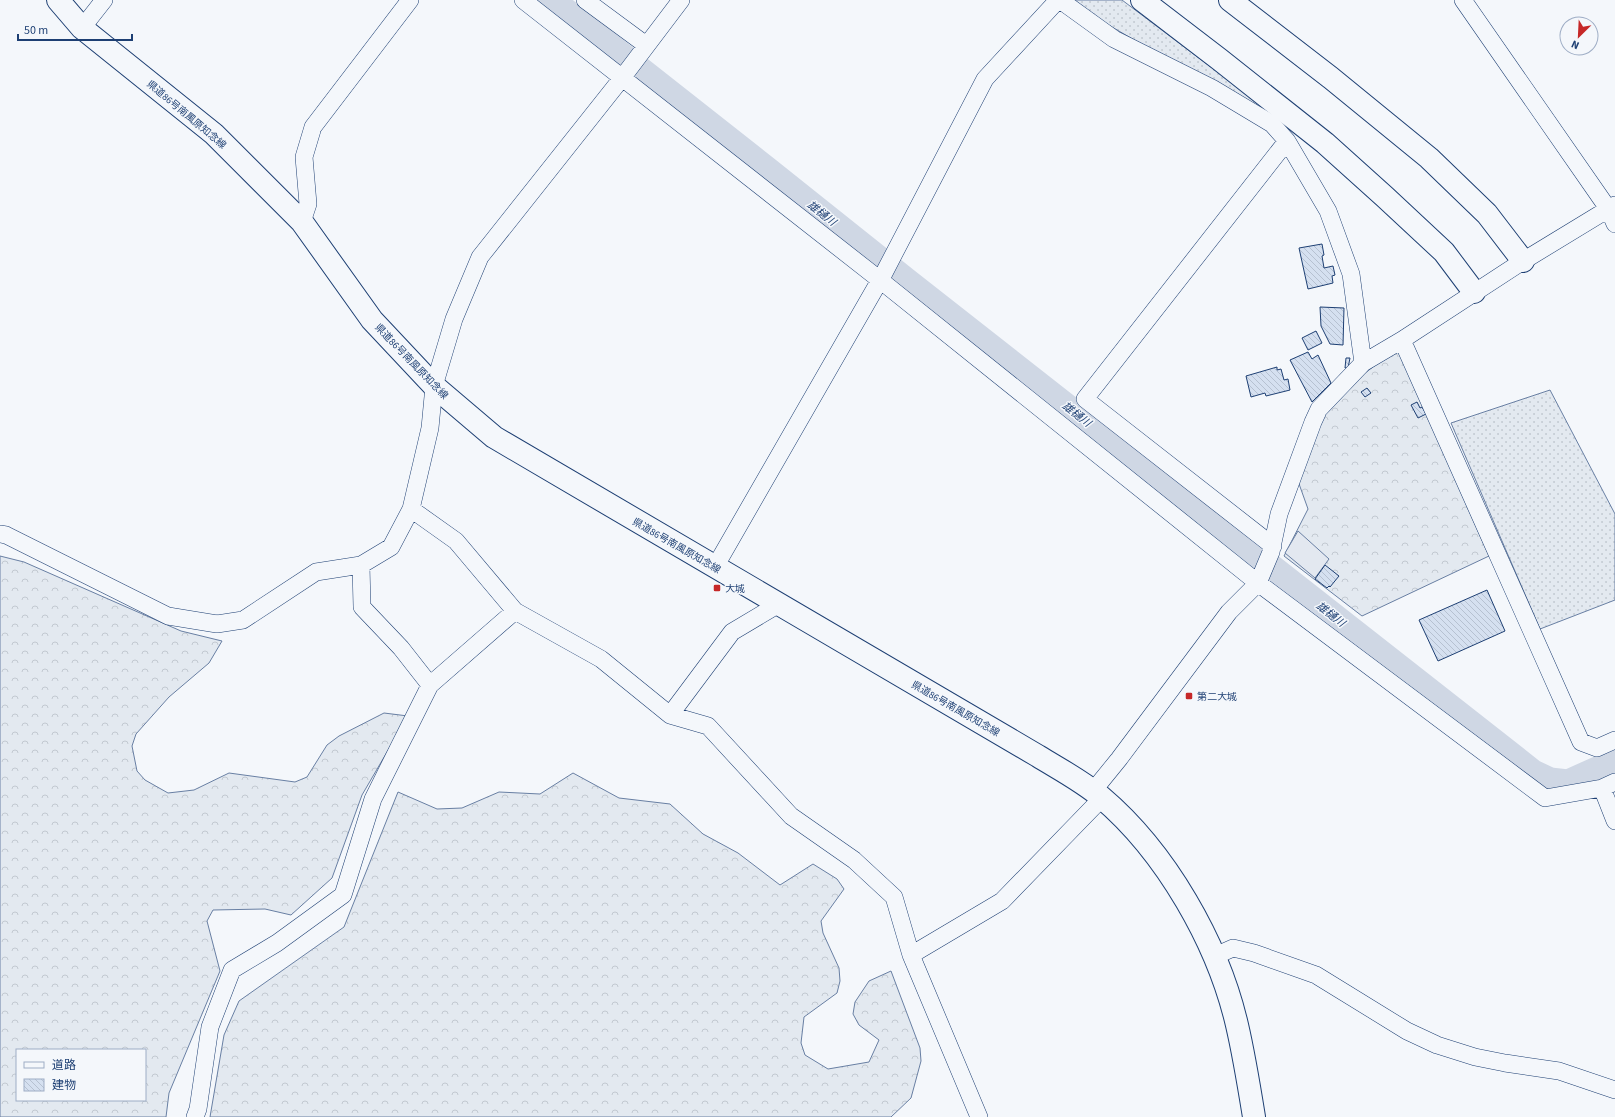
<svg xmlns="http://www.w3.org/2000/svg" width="1615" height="1117" viewBox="0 0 1615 1117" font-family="'Source Sans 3','Noto Sans JP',sans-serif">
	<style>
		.grass { fill: url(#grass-dots); stroke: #687fa3 }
		.forest { fill: url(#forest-crowns); stroke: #687fa3; fill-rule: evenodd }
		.parking { fill: #e3e8f0; stroke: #687fa3 }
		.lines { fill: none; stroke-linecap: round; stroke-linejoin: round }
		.river { stroke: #cfd7e4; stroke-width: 27 }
		.building { fill: url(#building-back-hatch); stroke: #1d3f73 }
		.minor-casing { stroke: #1d3f73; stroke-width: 18 }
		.major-casing { stroke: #1d3f73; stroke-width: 24 }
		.highway-casing { stroke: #1d3f73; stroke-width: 24 }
		.minor { stroke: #f4f7fb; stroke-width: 17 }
		.major { stroke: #f4f7fb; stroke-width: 22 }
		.highway { stroke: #f4f7fb; stroke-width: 22 }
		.poi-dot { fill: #c62828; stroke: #f4f7fb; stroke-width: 1.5 }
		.labels { text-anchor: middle; stroke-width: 3; stroke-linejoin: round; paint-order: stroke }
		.street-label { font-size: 10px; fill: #1d3f73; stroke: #f4f7fb }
		.poi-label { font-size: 10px; fill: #1d3f73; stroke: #f4f7fb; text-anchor: start }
		.water-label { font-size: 11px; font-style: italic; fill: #1d3f73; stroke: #f4f7fb }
	</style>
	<defs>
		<pattern id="grass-dots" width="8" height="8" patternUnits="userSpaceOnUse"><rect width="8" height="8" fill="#e3e9f0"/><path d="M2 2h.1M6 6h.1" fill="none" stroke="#c2c9d1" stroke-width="1.8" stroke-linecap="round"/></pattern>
		<pattern id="forest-crowns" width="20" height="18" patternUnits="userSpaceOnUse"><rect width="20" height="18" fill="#e3e9f0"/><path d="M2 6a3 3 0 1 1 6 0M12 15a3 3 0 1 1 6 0" fill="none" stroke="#c2c9d1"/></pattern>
		<pattern id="building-back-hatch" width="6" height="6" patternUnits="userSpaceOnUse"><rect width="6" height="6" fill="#d5e0f0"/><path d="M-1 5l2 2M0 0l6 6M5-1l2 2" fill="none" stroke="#b6c1d1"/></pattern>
	</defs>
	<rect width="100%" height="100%" fill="#f4f7fb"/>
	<path class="grass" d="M1074,0H1122L1273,114L1141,44L1078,7Z
		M1550,390L1615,514V600L1540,629L1451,423Z"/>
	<path class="forest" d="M1399,351L1489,556L1362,616L1284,556L1308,509L1298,481L1324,412L1348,386L1386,357Z
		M0,556L24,562L181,631L222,641L209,663L169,697L136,734L132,746L137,771L145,780L168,793L194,790L229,773L295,782L307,777L327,745L339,736L384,713L408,716L362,795L332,878L291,915L265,909L213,910L207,921L220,971L169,1093L166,1117H0ZM17,1050H145V1100H17Z
		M573,773L619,798L670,804L703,834L738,853L780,885L813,864L837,879L844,889L821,921L823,933L839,968L840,981L837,993L804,1017L801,1043L805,1055L828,1069L869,1062L879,1040L859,1025L853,1014L855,1002L869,981L891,971L920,1048L921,1061L911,1098L891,1117H210L224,1035L239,1001L344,927L398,792L437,809L462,808L499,792L540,794Z"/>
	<path class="parking" d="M1298,531L1329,559L1315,578L1285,553Z"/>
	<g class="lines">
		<path class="river" d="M551,0L767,170L906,281L1533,773L1550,781L1568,783L1615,762"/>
	</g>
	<path class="building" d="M1322,244L1324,255L1322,256L1324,268L1333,266L1335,275L1332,276L1333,283L1308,289L1299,248Z
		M1320,307L1344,308L1343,345L1330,344L1321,326Z
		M1316,331L1322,343L1308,350L1302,338Z
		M1308,352L1312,359L1318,355L1331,383L1312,402L1290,360Z
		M1346,358H1350L1348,368H1345Z
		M1277,367V370L1281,369L1284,380L1288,379L1290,390L1266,396L1265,393L1251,397L1246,376Z
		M1367,388L1371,393L1365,397L1361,392Z
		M1417,402L1420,408L1422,407L1426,414L1418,418L1411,405Z
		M1325,565L1339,576L1330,587L1329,586L1327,588L1315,579Z
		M1487,590L1505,631L1438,661L1419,620Z"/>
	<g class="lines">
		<defs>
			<path id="minor" d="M523,0L880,280L1258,583L1545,798L1602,788L1615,782
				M585,0L646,45
				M1060,0L1114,39L1212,88L1272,124L1287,141L1328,211L1351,274L1363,363
				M1463,0L1609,210L1615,224
				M82,28L104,0
				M302,222L308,204L304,157L313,127L410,0
				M1402,340L1581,742L1597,748L1615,740
				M411,509L456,541L515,611L601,659L670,715L708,726L791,816L854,860L894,897L911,955L979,1117
				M0,534L6,535L168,616L217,624L243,620L316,572L361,565L391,547L411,509L430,428L434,386L454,319L480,257L622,78L681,0
				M1273,546L1085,399L1287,141
				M361,565L362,607L401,648L430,685
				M715,567L884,273L985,79L1058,0
				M670,715L732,632L779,604
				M1602,788L1615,821
				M1093,791L1119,759L1229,612L1258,583L1271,552L1279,514L1313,422L1319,409L1363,363L1402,340L1523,261L1615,205
				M911,955L1002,901L1102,798
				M1215,956L1233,948L1254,953L1316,975L1407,1031L1437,1045L1475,1057L1505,1063L1559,1071L1615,1090
				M195,1117L198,1109L210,1027L232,970L277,943L343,895L373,799L430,685L515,611"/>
			<path id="major" d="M58,0L82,28L214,134L302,222L372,320L434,386L494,437L1038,756C1059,769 1082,781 1101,797C1166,852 1218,943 1237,1025C1244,1055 1249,1086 1254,1117"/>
			<path id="highway" d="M1142,0L1219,59L1325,143L1385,197L1444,252L1474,292
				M1230,0L1331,78L1429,158L1487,214L1523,261"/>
		</defs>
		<use href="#minor" class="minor-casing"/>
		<use href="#major" class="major-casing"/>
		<use href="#highway" class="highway-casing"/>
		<use href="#minor" class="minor"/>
		<use href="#major" class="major"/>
		<use href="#highway" class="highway"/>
	</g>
	<g class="poi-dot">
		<rect x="713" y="584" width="8" height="8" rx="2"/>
		<rect x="1185" y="692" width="8" height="8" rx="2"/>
	</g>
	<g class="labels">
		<g class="street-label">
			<text transform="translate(187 114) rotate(40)" y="4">県道86号南風原知念線</text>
			<text transform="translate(412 361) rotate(46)" y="4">県道86号南風原知念線</text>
			<text transform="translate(677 545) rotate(30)" y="4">県道86号南風原知念線</text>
			<text transform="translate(956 708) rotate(30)" y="4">県道86号南風原知念線</text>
		</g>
		<g class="poi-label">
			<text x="725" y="592">大城</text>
			<text x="1197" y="700">第二大城</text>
		</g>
		<g class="water-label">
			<text transform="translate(822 213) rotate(38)" y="4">雄樋川</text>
			<text transform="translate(1077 414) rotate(38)" y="4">雄樋川</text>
			<text transform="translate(1331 614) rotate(38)" y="4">雄樋川</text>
		</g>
	</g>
	<rect x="16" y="1049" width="130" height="52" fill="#f4f7fb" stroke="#9eadc5"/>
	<rect x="24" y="1062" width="20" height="6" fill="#f4f7fb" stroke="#9eadc5"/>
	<text x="52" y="1069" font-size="12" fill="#1d3f73">道路</text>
	<rect x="24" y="1079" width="20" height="12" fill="url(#building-back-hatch)" stroke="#9eadc5"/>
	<text x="52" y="1089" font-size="12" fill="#1d3f73">建物</text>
	<g transform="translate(1579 36) rotate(204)"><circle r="19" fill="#f4f7fb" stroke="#9eadc5"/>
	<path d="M0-3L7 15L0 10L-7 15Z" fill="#c62828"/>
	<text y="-6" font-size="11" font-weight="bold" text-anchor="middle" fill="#1d3f73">N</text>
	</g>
	<path d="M18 34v6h114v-6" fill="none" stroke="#1d3f73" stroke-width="2"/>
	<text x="24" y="34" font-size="12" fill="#1d3f73" stroke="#f4f7fb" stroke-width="3" paint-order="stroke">50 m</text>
</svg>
